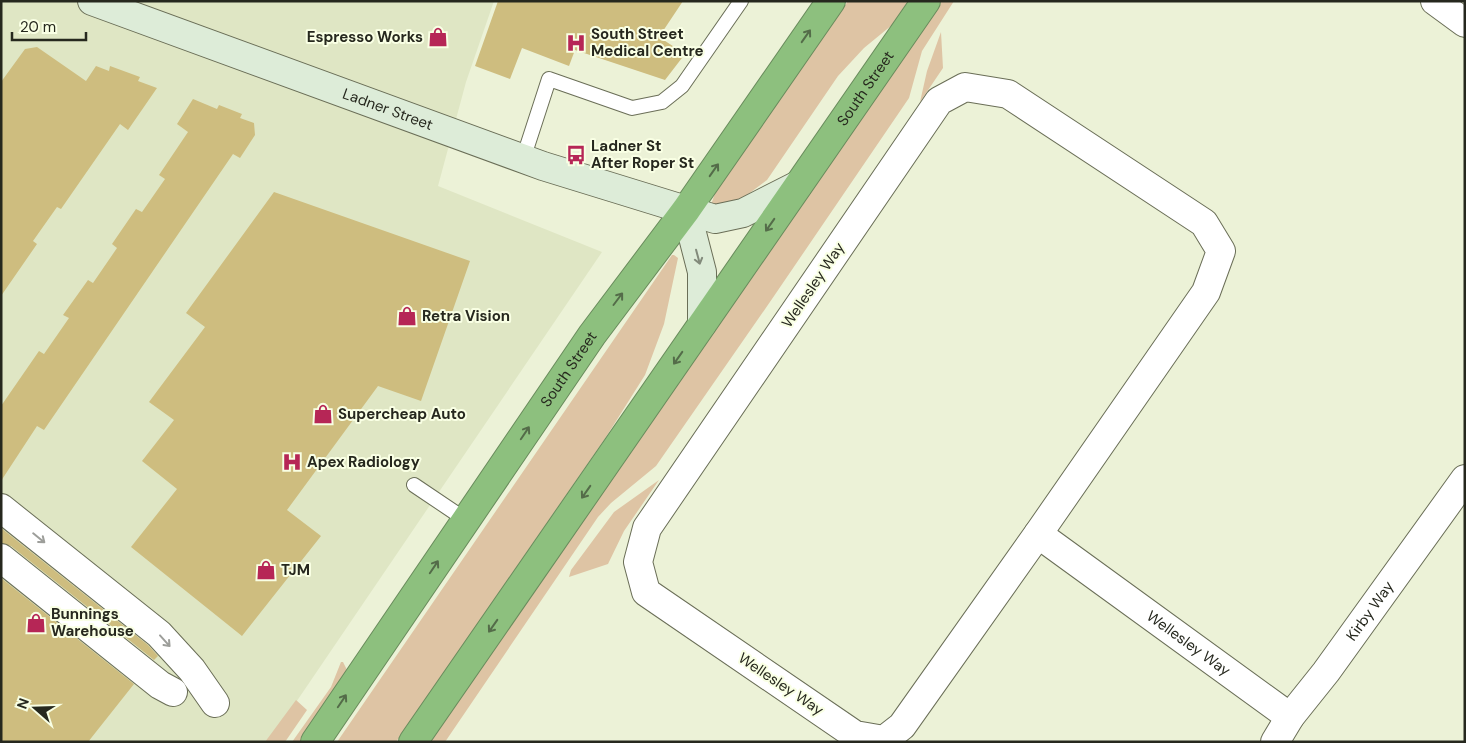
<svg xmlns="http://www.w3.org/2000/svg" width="1466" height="743" viewBox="0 0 1466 743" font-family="'DM Sans',sans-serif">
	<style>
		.built { fill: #dfe6c4 }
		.green { fill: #dec4a4 }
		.building { fill: #cebd7f }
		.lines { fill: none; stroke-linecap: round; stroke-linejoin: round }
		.lane-casing { stroke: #6a6e57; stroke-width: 16 }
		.street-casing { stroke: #6a6e57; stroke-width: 30 }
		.secondary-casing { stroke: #6a6e57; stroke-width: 30 }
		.highway-casing { stroke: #698b5c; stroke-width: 30 }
		.lane { stroke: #fff; stroke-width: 14 }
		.street { stroke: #fff; stroke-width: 28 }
		.secondary { stroke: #ddecd8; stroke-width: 28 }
		.highway { stroke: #8dc07e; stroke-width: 28 }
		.oneway { stroke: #546c49 }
		.oneway2 { stroke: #828a7b }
		.oneway3 { stroke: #9d9e9a }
		.labels { text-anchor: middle; stroke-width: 4; stroke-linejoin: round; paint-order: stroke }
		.poi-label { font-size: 15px; font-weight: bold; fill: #26281e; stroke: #f9ffe4; text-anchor: start }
		.street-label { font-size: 15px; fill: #26281e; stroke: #f9ffe4 }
	</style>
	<rect width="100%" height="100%" fill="#ecf2d7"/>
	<path class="built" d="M1,1H494L466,82L438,186L602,252L269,742H1Z"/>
	<path class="green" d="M848,1H908L892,25L864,48L838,76L767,180L743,198L718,208L711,205L715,193Z
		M942,1H954L922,51L909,98L772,299L656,466L611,503L598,517L445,742H430Z
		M941,32L943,68L920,102L927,71Z
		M672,255H674L678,258L664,324L645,375L606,437L396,742H337Z
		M659,480L624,531L608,564L569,577L571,570L614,512Z
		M341,662H343L347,670L346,677L301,742H292L331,687Z
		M296,700L307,710L285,742H265Z"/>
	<path class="building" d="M498,1H683L659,37L685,54L665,80L575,50L569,66L522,48L510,79L475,66Z
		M37,47L86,81L96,66L109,71L110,66L140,77L138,81L157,88L128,130L120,124L61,209L57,207L33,241L37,244L1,296V82L25,49Z
		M193,99L217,109L219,105L242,114L240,118L254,123L255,135L240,158L233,154L44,430L37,426L1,481V406L39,351L44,354L69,318L63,315L88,280L93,283L117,248L112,244L136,209L142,212L165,179L159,175L188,132L177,124Z
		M274,192L470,261L421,401L378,386L287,510L321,536L242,636L131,547L177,489L142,461L174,420L149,402L205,327L186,313Z
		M1,528L148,645L158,656L154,660L11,546L1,543Z
		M1,578L134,684L88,742H1Z"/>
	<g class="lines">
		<defs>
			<path id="lane" d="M523,159L549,79L632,108L662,102L682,86L741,1
				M414,485L466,520"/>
			<g id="street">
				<path d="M1435,1L1465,23"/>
				<path d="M965,87L1008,94L1204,223L1221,251L1206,292L1038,534L902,726L884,740L855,735L646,592L638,562L647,528L939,101Z"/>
				<path d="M1,508L159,634L192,670L215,703"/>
				<path id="s1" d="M1038,534L1290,717"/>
				<path d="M1,558L160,685L173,692"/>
				<path id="s2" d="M1275,742L1290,717L1326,672L1465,479"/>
			</g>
			<g id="secondary">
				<path id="s3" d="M92,1L543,166L715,219L743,213L798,185"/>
				<path d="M686,210L702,272V324"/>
			</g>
			<g id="highway">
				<path id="s4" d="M315,742L592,335L686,210L831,1"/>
				<path id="s5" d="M413,742L926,1"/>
			</g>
		</defs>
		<use href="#lane" class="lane-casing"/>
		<use href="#street" class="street-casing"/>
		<use href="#secondary" class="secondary-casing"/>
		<use href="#highway" class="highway-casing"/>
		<use href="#lane" class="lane"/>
		<use href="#street" class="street"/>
		<use href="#secondary" class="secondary"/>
		<use href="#highway" class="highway"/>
	</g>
	<defs><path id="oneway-shaft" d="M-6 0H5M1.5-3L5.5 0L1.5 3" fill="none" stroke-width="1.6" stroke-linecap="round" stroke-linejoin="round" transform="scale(1.25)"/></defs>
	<g class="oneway">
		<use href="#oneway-shaft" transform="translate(806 36) rotate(-55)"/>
		<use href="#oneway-shaft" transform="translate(714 170) rotate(-55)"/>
		<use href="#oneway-shaft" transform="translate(770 225) rotate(125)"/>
		<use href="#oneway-shaft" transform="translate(618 299) rotate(-53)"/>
		<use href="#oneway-shaft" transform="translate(678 358) rotate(125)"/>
		<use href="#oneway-shaft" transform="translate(525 433) rotate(-56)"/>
		<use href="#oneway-shaft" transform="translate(586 492) rotate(125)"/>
		<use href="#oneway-shaft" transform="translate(434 567) rotate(-56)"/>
		<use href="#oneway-shaft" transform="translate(493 626) rotate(125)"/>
		<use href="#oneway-shaft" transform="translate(342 701) rotate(-56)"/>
	</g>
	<use class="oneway2" href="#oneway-shaft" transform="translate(698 257) rotate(75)"/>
	<g class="oneway3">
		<use href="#oneway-shaft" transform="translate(39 538) rotate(39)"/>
		<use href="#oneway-shaft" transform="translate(165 641) rotate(48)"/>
	</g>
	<defs>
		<symbol id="shop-bare" viewBox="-9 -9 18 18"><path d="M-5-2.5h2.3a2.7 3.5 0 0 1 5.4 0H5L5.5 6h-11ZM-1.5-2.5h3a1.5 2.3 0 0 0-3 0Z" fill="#b62656" stroke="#f9ffe4" stroke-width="2.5" paint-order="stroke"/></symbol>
		<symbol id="hospital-bare" viewBox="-9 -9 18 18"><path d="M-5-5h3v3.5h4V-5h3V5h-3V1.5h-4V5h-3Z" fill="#b62656" stroke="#f9ffe4" stroke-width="2.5" paint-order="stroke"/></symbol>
		<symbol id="bus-bare" viewBox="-9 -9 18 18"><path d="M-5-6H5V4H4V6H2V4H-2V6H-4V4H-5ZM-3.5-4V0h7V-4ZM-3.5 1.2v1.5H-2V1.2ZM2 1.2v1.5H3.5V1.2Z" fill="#b62656" stroke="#f9ffe4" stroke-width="2.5" paint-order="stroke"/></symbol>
	</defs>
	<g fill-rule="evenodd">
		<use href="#shop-bare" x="424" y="23" width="28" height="28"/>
		<use href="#hospital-bare" x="562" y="29" width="28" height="28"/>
		<use href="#bus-bare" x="562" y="141" width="28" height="28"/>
		<use href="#shop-bare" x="393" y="302" width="28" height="28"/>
		<use href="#shop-bare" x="309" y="400" width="28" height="28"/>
		<use href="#hospital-bare" x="278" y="448" width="28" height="28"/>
		<use href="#shop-bare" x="252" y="556" width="28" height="28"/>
		<use href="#shop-bare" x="22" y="609" width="28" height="28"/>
	</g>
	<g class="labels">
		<g class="poi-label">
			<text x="591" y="39">South Street<tspan x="591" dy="17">Medical Centre</tspan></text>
			<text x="423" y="42" text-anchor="end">Espresso Works</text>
			<text x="591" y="151">Ladner St<tspan x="591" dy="17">After Roper St</tspan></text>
			<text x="422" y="321">Retra Vision</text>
			<text x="338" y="419">Supercheap Auto</text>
			<text x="307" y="467">Apex Radiology</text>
			<text x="281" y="575">TJM</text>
			<text x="51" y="619">Bunnings<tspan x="51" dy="17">Warehouse</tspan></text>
		</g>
		<g class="street-label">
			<text dy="5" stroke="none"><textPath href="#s5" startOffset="795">South Street</textPath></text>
			<text dy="5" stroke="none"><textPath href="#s3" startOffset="315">Ladner Street</textPath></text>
			<text transform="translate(813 285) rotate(-56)" y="5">Wellesley Way</text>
			<text dy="5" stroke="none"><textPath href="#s4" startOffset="451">South Street</textPath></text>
			<text dy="5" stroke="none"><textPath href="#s2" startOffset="162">Kirby Way</textPath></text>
			<text dy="5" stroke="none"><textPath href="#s1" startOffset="186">Wellesley Way</textPath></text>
			<text transform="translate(781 684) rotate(34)" y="5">Wellesley Way</text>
		</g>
	</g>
	<rect width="1466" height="743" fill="none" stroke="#26281e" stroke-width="5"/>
	<g transform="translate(35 708) rotate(290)" stroke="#f9ffe4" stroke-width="4" paint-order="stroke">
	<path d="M0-4L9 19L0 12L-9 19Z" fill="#26281e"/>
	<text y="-8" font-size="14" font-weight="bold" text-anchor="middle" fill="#26281e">N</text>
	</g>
	<path d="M12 32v8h74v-8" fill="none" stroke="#26281e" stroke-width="2.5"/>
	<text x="20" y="32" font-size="15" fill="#26281e" stroke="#f9ffe4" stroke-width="4" paint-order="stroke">20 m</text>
</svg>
